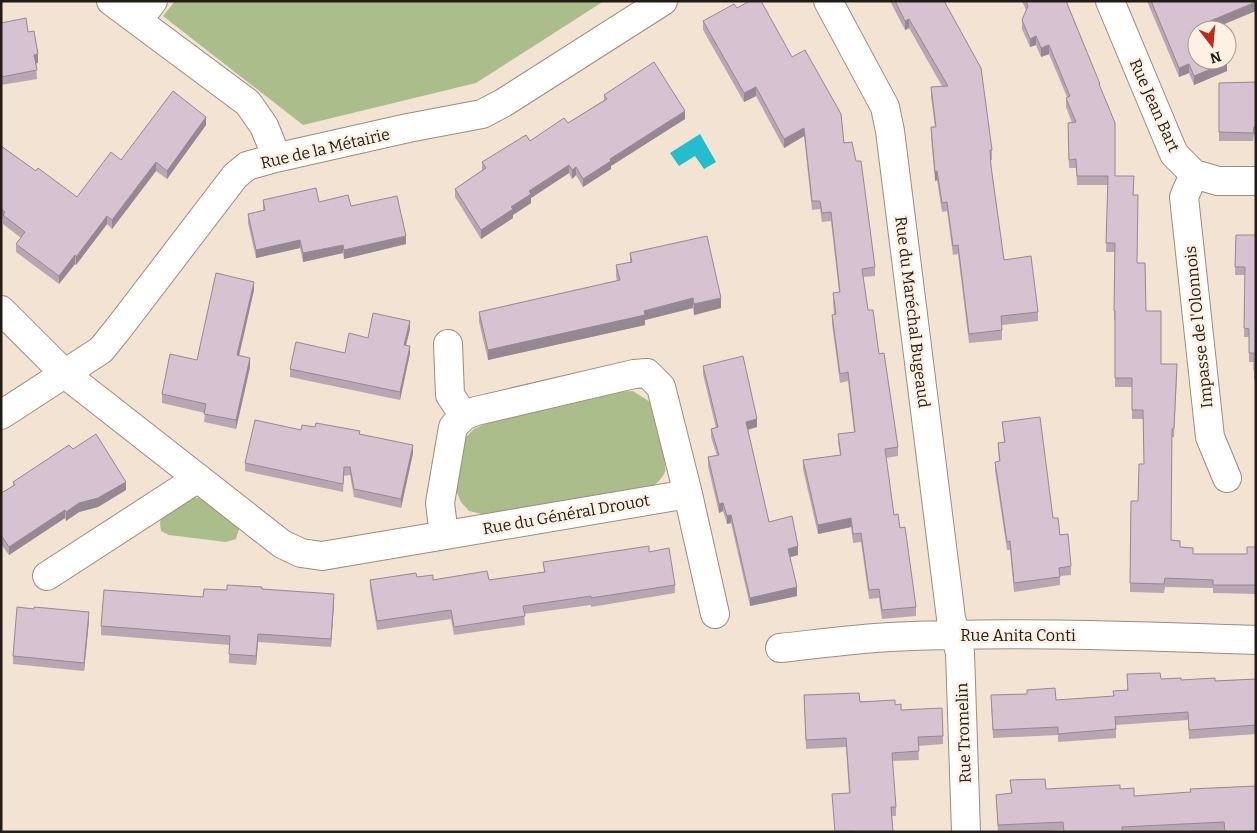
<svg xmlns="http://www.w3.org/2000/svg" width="1257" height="833" viewBox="0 0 1257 833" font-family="Bitter,serif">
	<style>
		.green { fill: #aabd8b }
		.water { fill: #25bccd }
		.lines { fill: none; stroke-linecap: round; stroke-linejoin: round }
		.minor-casing { stroke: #9b8d7c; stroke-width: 30 }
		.minor { stroke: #fff; stroke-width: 28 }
		.wall { fill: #b8a7b3 }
		.shaded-wall { fill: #968892 }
		.building { fill: #d6c2d0; stroke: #968892 }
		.labels { text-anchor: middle; stroke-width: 5; stroke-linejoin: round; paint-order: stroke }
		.street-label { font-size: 16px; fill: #221c16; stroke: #fef1e3 }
	</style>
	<rect width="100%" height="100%" fill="#f3e3d2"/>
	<path class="green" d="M175,1H604L476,83L303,125L163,16Z
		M633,391L650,402C653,413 668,464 665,472C662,479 655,485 649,490L491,516L469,511L461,502L454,486L465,438L474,429L489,422L615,392Z
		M191,497L199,498L235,524L239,529L236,539L226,542L169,535L161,531L160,524L161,516Z"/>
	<path class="water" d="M700,134L716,162L704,169L695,156L679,166L670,153Z"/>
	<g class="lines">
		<defs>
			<path id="minor" d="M111,1L248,103L264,126L271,143L275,158
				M828,1L885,107L890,131L951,618L960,653L966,832
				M1110,1L1174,154L1194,174L1218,181H1256
				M138,20L153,1
				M1194,174L1184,197L1210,437L1227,478
				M1,310L65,374L282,544L301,553L322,556L688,494
				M448,344L450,395L464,416
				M1,415L101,350L118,329L235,176L247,166L275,158L408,128L482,114L503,103L663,1
				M444,535L440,503L453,427L464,416L476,411L634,374L647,373L661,387L688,494L715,614
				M47,576L198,478
				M780,648C817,644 854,639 890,637C1012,631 1134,636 1256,640"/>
		</defs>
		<use href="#minor" class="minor-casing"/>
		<use href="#minor" class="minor"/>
	</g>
	<path class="wall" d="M890,1H944L992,150V160H990L991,166L1004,260L1038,312V321L1002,325V340L969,343L958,254L953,255L947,211L942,212L937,180L935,181L931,137V127H935L931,97V87L942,86L909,28L905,30Z
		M1022,1H1066L1100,87L1115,176L1134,185L1133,195L1137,263L1146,311L1161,364L1177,373L1174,437H1172L1171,540L1180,547L1193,554H1247L1256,547V594L1213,593V588L1165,587L1164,593L1130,592L1131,501H1138L1144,464L1143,419H1132V387H1115V320H1114L1115,252H1106L1108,185H1077L1076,168H1069L1068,123H1072L1066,107V98L1067,97L1049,54L1041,57L1036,45L1030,47L1022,29V20L1026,10Z
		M1147,1H1256L1213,29L1227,71L1194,85L1189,73L1179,77Z
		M737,8L792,57L856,161L875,267V276L863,277L868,310L879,354L898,447V456L886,458L894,515L900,528L916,607V616L882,619L879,598L869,599L861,542L853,543L851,527L818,534L803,469V460L840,455L838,443V434L854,432L848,381L840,383L832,324V315H834L833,302V293L839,292L831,221L822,222L820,209L812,210L804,136L784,148L756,96L744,102L703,30V21Z
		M1,23L28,32L38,63H36L37,79L1,85Z
		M1256,82V135H1254L1253,141H1219V83Z
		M604,95L685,119L611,166V169L583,187L576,175L572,179L569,173L531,198V203L513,215V218L481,239L455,197V189L482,170V162L568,123L604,100Z
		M206,125L167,179L156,171L112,229L107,224L76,265L75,264L59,284L16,252V244L21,238L3,224V219L1,218V146L36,171L77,197L121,160Z
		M263,200L319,202L351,206L406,244L344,259L343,253L303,262L300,248L256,258L248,223V214L263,211Z
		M1236,235H1256V379H1254V362H1249V337H1244L1245,275H1235Z
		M630,253L721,308L694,315L693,308L645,320V325L488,360L479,322V312L617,281L616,276V265L630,262Z
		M254,290L239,356L250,367L236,429L204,422L205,413L162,403V394L197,360Z
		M410,329L406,345L410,353L400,400L290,377V369L345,353L368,338Z
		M703,366L757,427L748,430L769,522L798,555L790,557L797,596L750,606L731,523L727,524L723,511L719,513L708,466V457L717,456L711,437V429L716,428L703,374Z
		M1002,422L1053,518L1060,535L1071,566V575L1060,576V585L1014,592L1010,550H1007L995,470V462H999L998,443L1004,442Z
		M315,427L360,434L413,453L401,508L354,497L350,475L344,476L343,492L245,471V463Z
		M73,449L126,490L98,507L79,512L66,521L65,518L9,555L1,544V493L13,486V482Z
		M649,552L675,585V593L591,607V605L524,614L525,625L454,635L451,619L377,630L370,588V580L417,577L433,580H489L544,572L543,562Z
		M262,589L334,603L331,647L258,642L256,665L229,663V645L101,635V626L227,590Z
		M89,620L84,671L13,664V656Z
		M1127,674L1161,679L1215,681L1256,679V734L1189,739L1188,720L1116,725V738L1058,742V735L993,738L991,695L1056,700L1113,697V691L1127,690Z
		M804,695L895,705L901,710L943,736V744L918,746L919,760L892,761L896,807V816H892L893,832H835L832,794L849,793L846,747L806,749Z
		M1010,780L1046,789H1120L1134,796L1256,832H1224V831L1202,832H1063V830L1037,832H998L996,795L1011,793Z"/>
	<path class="shaded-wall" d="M1256,2V11L1210,30V21Z
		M909,19V28L905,30V21Z
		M1036,36V45L1030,47V39Z
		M1049,45V54L1041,57V48Z
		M38,54V63L34,64V55Z
		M1227,62V71L1194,85V76Z
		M1189,64V73L1179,77V68Z
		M756,87V96L744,102V93Z
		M685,111V119L611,166V169L583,187V179L610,159Z
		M206,117V125L167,179V171Z
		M804,128V136L784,148V139Z
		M156,162V171L112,229V220Z
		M569,165V173L531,198V203L513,215V218L481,239V230L511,207L529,191Z
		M576,167V175L572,179V170Z
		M937,171V180L935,181V172Z
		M107,216V224L76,265V257Z
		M406,236V244L344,259V250Z
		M300,240V248L256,258V250Z
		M343,245V253L303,262V253Z
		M75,255V264L59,284V276Z
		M254,282V290L237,364V355Z
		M693,298V308L645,320V325L488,360V350Z
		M721,298V308L694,315V304Z
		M410,321V329L404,353V345Z
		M410,346V353L400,400V392Z
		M250,358V367L236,429V420Z
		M757,419V427L746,430V422Z
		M413,445V453L401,508V499Z
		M126,482V490L98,507L79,512L66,521V512L79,503Z
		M723,503V511L719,513V504Z
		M65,510V518L9,555V547Z
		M731,515V523L727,524V516Z
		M851,518V527L818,534V525Z
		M798,546V555L788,558V549Z
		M797,587V596L750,606V598Z
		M334,594V603L331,647V639Z
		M89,612V620L84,671V663Z
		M258,634V642L256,665V656Z"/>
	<path class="building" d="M750,1H761L792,57L805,50L841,114L844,143L852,142L856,161H861L875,267L862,269L868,310H873L879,354L884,353L898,447L885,449L894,515L898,514L900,528L905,527L916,607L882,610L879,589L869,590L861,533L853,534L851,518L818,525L803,460L841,455L838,434L855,432L848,372L840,374L832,315L836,314L833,293L840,292L831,212L822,213L820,201H812L804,128L784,139L756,87L744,93L703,21L734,4L737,8Z
		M895,1H944L981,68L992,150H990L991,166L1004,260L1031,256L1038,312L1001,316L1002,330L969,334L958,245L953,246L947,202L942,203L937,171L935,172L931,127H936L931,87L948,86L909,19L905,21Z
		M1026,1H1066L1100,84H1099L1115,123V176H1134L1133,195H1138L1137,263H1145L1146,311H1161V364H1177L1174,428L1172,429L1171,540L1180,541V547L1193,548V554H1247V547H1256V585H1213V580L1165,578L1164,584L1130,583L1131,501H1138L1139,464H1144L1143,410H1132V378H1115V311H1114L1115,243H1106L1108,176H1077L1076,159L1069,160L1068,123L1076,122L1066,98L1070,96L1049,45L1041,48L1036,36L1030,39L1022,20L1028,6Z
		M1151,1H1256V2L1210,21L1214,30H1197V60H1226L1227,62L1194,76L1189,64L1179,68Z
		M26,18L28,32L34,31L38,54L34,55L37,70L1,77V23Z
		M654,62L685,111L610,159L611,161L583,179L576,167L572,170L569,165L529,191L531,194L511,207L513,209L481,230L455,189L486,168L482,162L526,135L530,141L564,118L568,123L607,99L604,95Z
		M1256,82V127H1254L1253,133L1219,132V83Z
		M173,91L206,117L167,171L156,162L112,220L107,216L76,257L75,255L59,276L16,244L25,232L3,215L5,212L1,209V146L36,171L38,168L77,197L111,152L121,160Z
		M316,188L319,202L348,195L351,206L397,196L406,236L344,250L343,245L303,253L300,240L256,250L248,214L265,210L263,200Z
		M1236,235H1256V370H1254V353H1249V329L1244,328L1245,267H1235Z
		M707,236L721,298L694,304L693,298L644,311L645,315L488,350L479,312L620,280L616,265L632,262L630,253Z
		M216,273L254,282L237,355L250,358L236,420L204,414L206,404L162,394L170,354L197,360Z
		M373,313L410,321L404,345L410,346L400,392L290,369L296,342L345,353L349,333L368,338Z
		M743,356L757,419L746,422L769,522L792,516L798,546L788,549L797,587L750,598L731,515L727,516L723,503L719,504L708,457L719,455L711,429L718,427L703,366Z
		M1040,417L1053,518H1058L1060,535L1068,534L1071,566L1059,568L1060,577L1014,583L1010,541L1007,542L995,462L1000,461L998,443L1005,442L1002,422Z
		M255,420L301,430L302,425L315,427L316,423L360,431L359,434L413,445L401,499L354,489L350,467H344L343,484L245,463Z
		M96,434L126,482L98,498L79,503L66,512L65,510L9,547L1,535V493L15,485L13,482L69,445L73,449Z
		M649,546V552L669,548L675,585L591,598V596L523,606L525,616L454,627L451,610L377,621L370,580L416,573L417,577L433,575V580L487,571L489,580L545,572L543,562Z
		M227,585L262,587V589L334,594L331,639L258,634L256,656L229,654L230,636L101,626L104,590L203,597L204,589L227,590Z
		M17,607L34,609V607L89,612L84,663L13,656Z
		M1160,673L1161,679L1181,678V680L1215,678V681L1256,679V725L1189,730L1188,712L1129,716L1116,717L1115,716L1116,729L1058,734V727L993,730L991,695L1027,694V690L1055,688L1056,700L1114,696L1113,691L1128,690L1127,674Z
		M859,693L860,702L895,700V705L901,704V710L942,708L943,736L918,737L919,751L892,753L896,807H891L893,832H853V831L835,832L832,794L850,793L846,738L806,740L804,695Z
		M1045,779L1046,789L1120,785V789L1134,788V796L1191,792L1190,789L1256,786V832H1225L1224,822L1122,827V832H1064L1063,822L998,825L996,795L1012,793L1010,780Z"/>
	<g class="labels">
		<g class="street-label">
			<text transform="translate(1155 105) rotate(66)" y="6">Rue Jean Bart</text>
			<text transform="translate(325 148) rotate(-13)" y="6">Rue de la Métairie</text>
			<text transform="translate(913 312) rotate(83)" y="6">Rue du Maréchal Bugeaud</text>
			<text transform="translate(1198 327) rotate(-96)" y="6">Impasse de l'Olonnois</text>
			<text transform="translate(566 514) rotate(-10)" y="6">Rue du Général Drouot</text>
			<text x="1018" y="641">Rue Anita Conti</text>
			<text transform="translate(963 733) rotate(-92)" y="6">Rue Tromelin</text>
		</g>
	</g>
	<rect width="1257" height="833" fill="none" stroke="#221c16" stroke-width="5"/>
	<g transform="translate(1212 45) rotate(164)"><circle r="24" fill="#fef1e3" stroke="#a69c91"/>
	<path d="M0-4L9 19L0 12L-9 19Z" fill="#ba2d1e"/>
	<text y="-8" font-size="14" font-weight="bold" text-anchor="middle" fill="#221c16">N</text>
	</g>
</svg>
